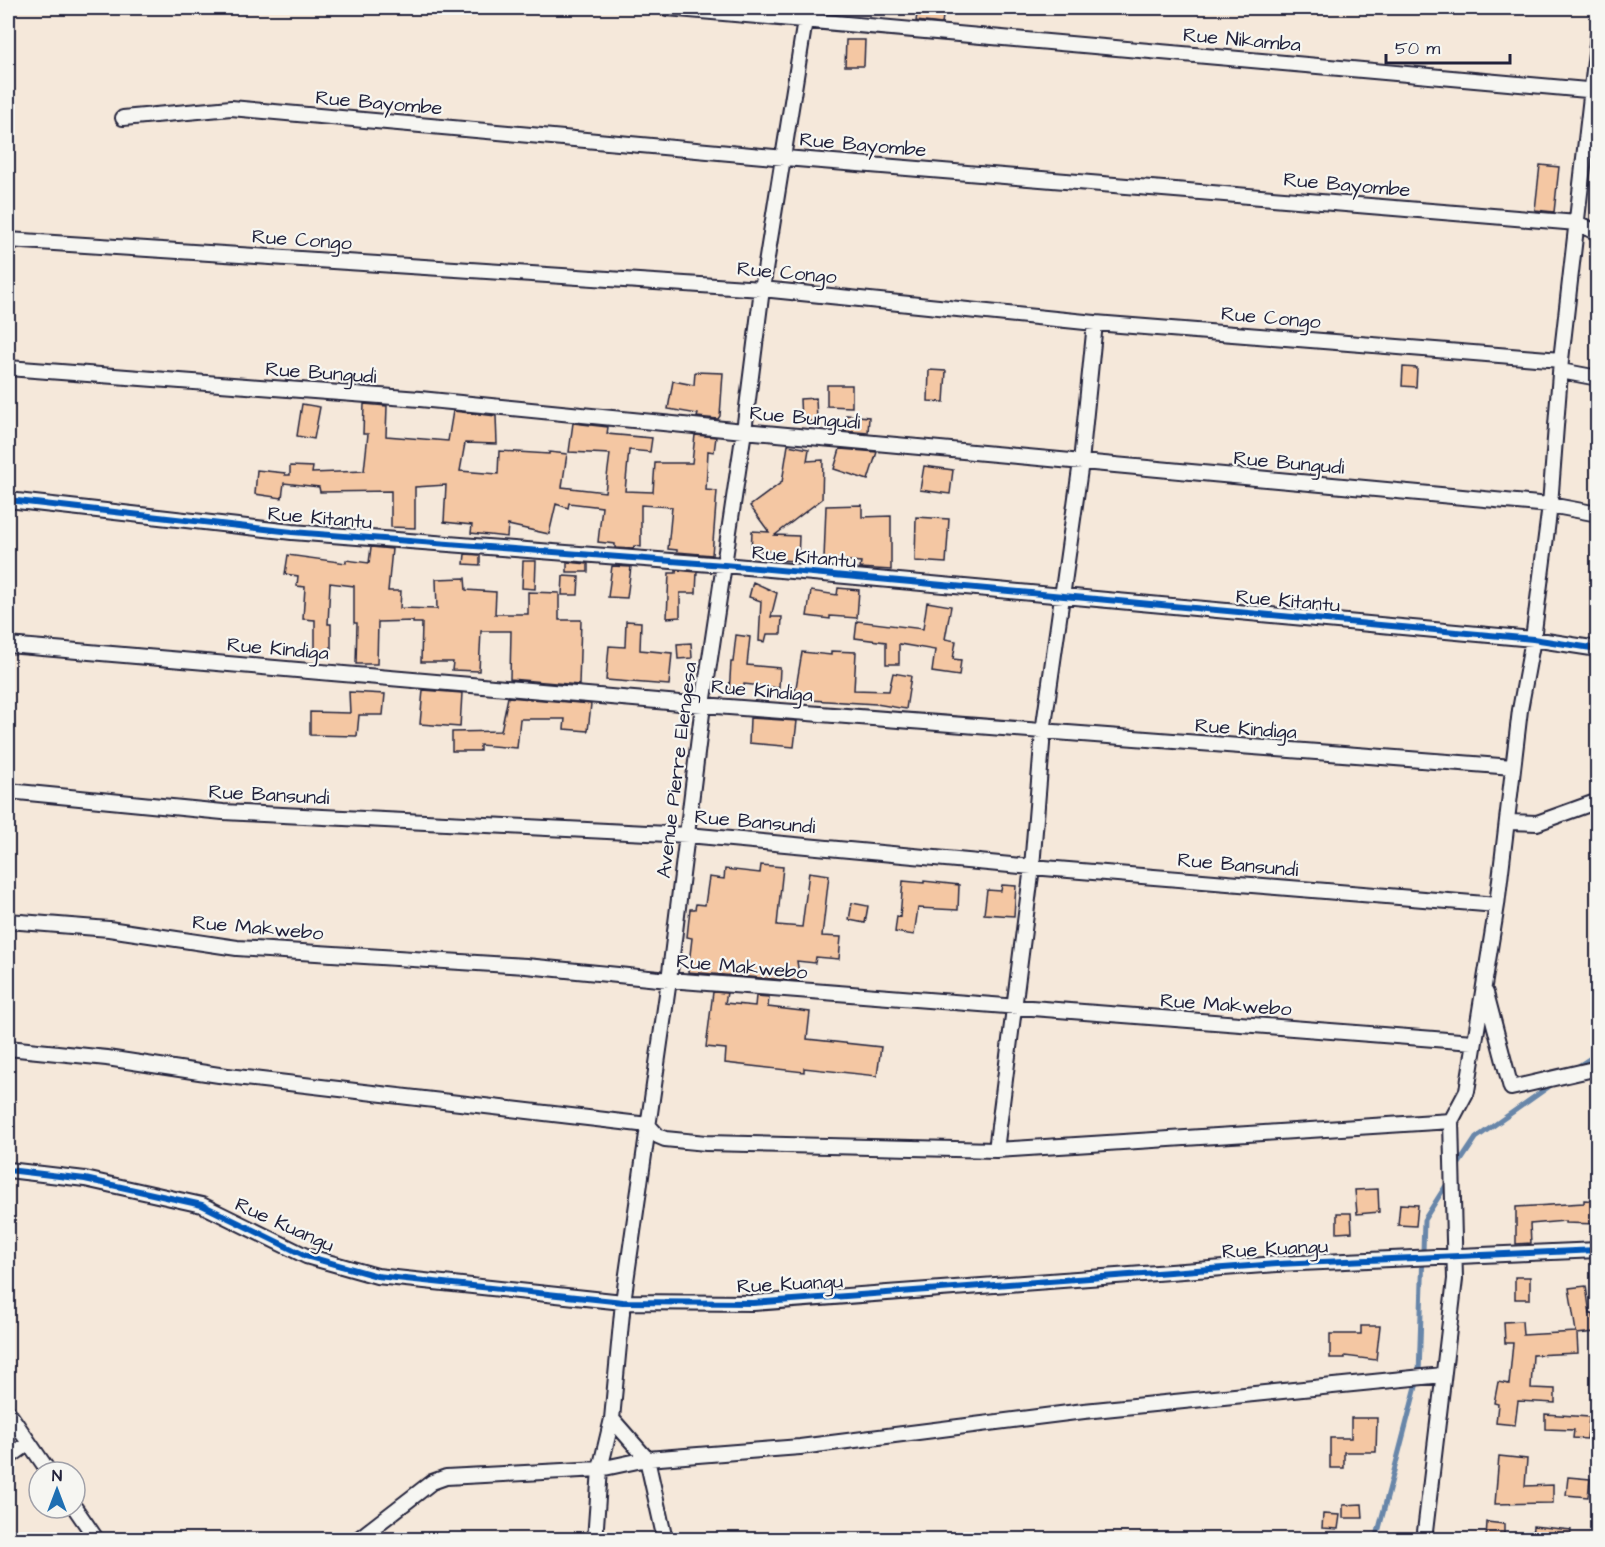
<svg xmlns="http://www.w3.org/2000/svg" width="1605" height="1547" viewBox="0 0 1605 1547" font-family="'Architects Daughter',sans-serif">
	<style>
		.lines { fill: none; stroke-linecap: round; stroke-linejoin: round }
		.stream { stroke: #6786a9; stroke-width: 5 }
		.building { fill: #f4c7a3; stroke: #22223b; stroke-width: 1.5 }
		.street-casing { stroke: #22223b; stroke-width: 18 }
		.street { stroke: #f6f6f2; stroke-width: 14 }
		.cycleway-casing { stroke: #f6f6f2; stroke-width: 10 }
		.cycleway { stroke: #0057b8; stroke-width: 6 }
		.labels { text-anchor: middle; stroke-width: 4.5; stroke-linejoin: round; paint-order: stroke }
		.street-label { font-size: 20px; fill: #22223b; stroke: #f6f6f2 }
	</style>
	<rect width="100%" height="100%" fill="#f5e8da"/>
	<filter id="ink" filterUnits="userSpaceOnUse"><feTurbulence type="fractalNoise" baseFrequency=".0167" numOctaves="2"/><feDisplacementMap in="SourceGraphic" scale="12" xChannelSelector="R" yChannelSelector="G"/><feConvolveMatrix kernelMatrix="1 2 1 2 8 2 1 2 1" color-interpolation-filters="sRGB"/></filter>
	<g filter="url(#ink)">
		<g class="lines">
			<path class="stream" d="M1574,1069L1598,1053
				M1456,1168L1476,1138L1554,1083
				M1376,1540L1419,1375L1424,1220L1450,1179"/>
		</g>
		<path class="building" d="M918,8H944L942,24L916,21Z
			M846,40H865L864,66H845Z
			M1540,165L1559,167L1554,212L1535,210Z
			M1403,367L1417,368L1416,387L1402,386Z
			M929,370L946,371L944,402L928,401Z
			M695,372L723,373L720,416L718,419L697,417L698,414L668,409L673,381L694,385Z
			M827,385H852V407L827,406Z
			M816,398L817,421L801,422L800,399Z
			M302,404L320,407L314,439L297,436Z
			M364,404L387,406L386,436L448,441L453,411L496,416L497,444L465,443L460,471L498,474L499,451L549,454V452L567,454L562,487L605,492L610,454L569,452L573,423L608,427L607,434L652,438L650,452L629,450L625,491L653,492L655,463H692L695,435L716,437L714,452L708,451L706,490L717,491L712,555L677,552V550L668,549L672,507L641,505V547L634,546L633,549L615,548V544L598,542L602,507L569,503L568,508L556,504L549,534L508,525L507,537L471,533L472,525L444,522L446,485L415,487V528L391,527V491L320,492L319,487L284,483L282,498L255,494L257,470L285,473V475H290V466L313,467L312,473L364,471L368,434H363Z
			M846,415L869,417L868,433L844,431Z
			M788,445L809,449L807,461L823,460L822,499L775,535L799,536L798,561L777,560V552L754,550L751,552L752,531L769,532L750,506L782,482Z
			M840,449L877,452L868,480L834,469Z
			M924,466L953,470L950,494L920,490Z
			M862,505V517L891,516V570L860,568L861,562L824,559L826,506Z
			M916,517L949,519L946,563L915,561Z
			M371,547L392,549L388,591H401L400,608L437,609L436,579L465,578L466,590L496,592L495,614H528V592L559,593V620H581L579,685L510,679L511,631H481L479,671L452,670L453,662H421L422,623H413V621L378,622L377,664H356L357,623H354V586L330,583L328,624H331V651H315V620L303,619L305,587L297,586L298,576L285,574L288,555L346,563V560L369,563Z
			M465,554L480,555V565L464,564Z
			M523,561H536L535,589L522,588Z
			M567,562L588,564V572H567Z
			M612,566L631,567L627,598L608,597Z
			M676,570L697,572L696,593H680V617L667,618L669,573H676Z
			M563,576L579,577L578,595H562Z
			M753,582L777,593L771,617H782L781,634H767L765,642L759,641L761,601L749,597Z
			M838,588L859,590L857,618L830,616V619L807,616L811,591L837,595Z
			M927,602L951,606L945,639L956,641L953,659L961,660L959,676L932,672L935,650L899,644V664H886V642L855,638L857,621L923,629Z
			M626,621L641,622L640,650L672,653L669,685L606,680L609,646L625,647Z
			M736,635L750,637L747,665L780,668L779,688L744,684L743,695L729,694L731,662H733Z
			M691,643L692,658L678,659L677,644Z
			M831,651L856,652L854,690L889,691L893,673L911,676L906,709L876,704L794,699L802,652L831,655Z
			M423,690L462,693L460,727L420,724Z
			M349,692L385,694L383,715H359L357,736L310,735V712L350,713Z
			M508,697L591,704L588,731L564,729L565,719H520L517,748L480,745V751H452V732L501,731Z
			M750,718L797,721L794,747L749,743Z
			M761,865L783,867L777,925L802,927L809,872L829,875L822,936L841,937L839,959L816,957L815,963L797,961L800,981L688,972L692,938L687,937L690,909H695L696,904L705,905L709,877L724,879L725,869L760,873Z
			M903,881L924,883V881L959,885L958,910L918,908L914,935L895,932L897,916L900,917Z
			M1002,885L1016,886L1014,916L984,914L987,890L1001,891Z
			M852,903L868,906L865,923L849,920Z
			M713,992L727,993L725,1003L755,1006L756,996L769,997L768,1007L810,1012L807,1039L881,1047L877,1076L804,1068V1072L725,1063L726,1049L706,1047Z
			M1378,1189L1379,1212L1357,1214L1355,1190Z
			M1584,1200L1598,1201V1224L1565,1223V1221L1530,1224L1531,1243L1516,1244V1207L1584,1203Z
			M1400,1204L1418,1205L1416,1226L1398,1225Z
			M1337,1213H1351L1352,1232L1337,1233Z
			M1515,1277H1530V1299H1515Z
			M1586,1286L1590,1314L1593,1313L1595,1332L1577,1334L1578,1353L1533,1355L1531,1388L1555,1389V1403L1518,1401L1515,1425L1496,1423L1498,1404L1494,1403L1498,1382L1509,1384L1513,1343H1505L1504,1322L1522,1321L1523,1335L1576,1332L1569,1288Z
			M1361,1326H1380L1376,1360L1345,1356V1358H1330V1334H1361Z
			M1545,1414L1589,1417L1587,1439L1573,1438L1574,1430L1545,1429Z
			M1351,1418H1377L1376,1452H1344V1468H1330V1438H1351Z
			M1499,1456L1527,1459L1525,1486L1553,1485V1503L1495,1504Z
			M1568,1477L1590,1479L1588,1497L1566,1495Z
			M1362,1504L1363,1518H1343V1505Z
			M1323,1514L1340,1515L1338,1529L1322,1528Z
			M1487,1522L1504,1524V1539H1486Z
			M1533,1526L1571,1530L1570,1539H1532Z"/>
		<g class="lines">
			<defs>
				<path id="street" d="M667,8L1598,91
					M123,118L231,108L785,158L1577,223L1598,233
					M8,240L762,289L1095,323L1561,360
					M8,368L420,399L744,431L1550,505L1598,514
					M1561,371L1598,378
					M8,500L292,532L724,565L1533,639L1598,649
					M8,645L703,705L1513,767
					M8,791L223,812L688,835L1032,867L1497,905
					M1508,822L1537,823L1598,801
					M8,921L109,929L237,948L526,966L669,980L1473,1042
					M1486,993L1511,1088L1598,1068
					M8,1048L107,1058L219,1075L648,1125L658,1136L665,1139L706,1143L996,1150L1451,1121
					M996,1150L1032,867L1043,732L1081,462L1095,323
					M8,1170L85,1179L202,1205L306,1256L377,1276L623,1302L753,1303L1277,1264L1598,1250
					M8,1412L49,1472
					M612,1419L647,1459L665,1540
					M8,1458L29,1443
					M75,1508L97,1540
					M357,1540L432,1482L446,1477L600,1469L647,1459L800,1447L1084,1411L1443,1375
					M595,1540L600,1469L612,1419L623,1302L669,980L703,705L744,431L762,289L807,8
					M1424,1540L1455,1279L1451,1121L1467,1091L1497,905L1520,710L1533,639L1550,505L1561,360L1598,35"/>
			</defs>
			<use href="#street" class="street-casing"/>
			<use href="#street" class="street"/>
			<defs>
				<path id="cycleway" d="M8,500L292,532L724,565L1533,639L1598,649
					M8,1170L85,1179L202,1205L306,1256L377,1276L623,1302L753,1303L1277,1264L1598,1250"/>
			</defs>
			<use href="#cycleway" class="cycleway-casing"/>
			<use href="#cycleway" class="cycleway"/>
		</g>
	</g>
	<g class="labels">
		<g class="street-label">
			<text transform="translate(1242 39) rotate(5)" y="7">Rue Nikamba</text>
			<text transform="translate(379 102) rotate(5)" y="7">Rue Bayombe</text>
			<text transform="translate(863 144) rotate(5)" y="7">Rue Bayombe</text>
			<text transform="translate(1347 184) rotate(5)" y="7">Rue Bayombe</text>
			<text transform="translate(302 239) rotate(4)" y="7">Rue Congo</text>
			<text transform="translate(787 272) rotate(5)" y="7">Rue Congo</text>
			<text transform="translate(1271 317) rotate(5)" y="7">Rue Congo</text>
			<text transform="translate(321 372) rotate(4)" y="7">Rue Bungudi</text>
			<text transform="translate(805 417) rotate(5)" y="7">Rue Bungudi</text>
			<text transform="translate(1289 462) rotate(5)" y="7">Rue Bungudi</text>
			<text transform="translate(320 517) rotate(5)" y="7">Rue Kitantu</text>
			<text transform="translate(804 556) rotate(5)" y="7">Rue Kitantu</text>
			<text transform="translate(1288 600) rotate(5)" y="7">Rue Kitantu</text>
			<text transform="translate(278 648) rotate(5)" y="7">Rue Kindiga</text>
			<text transform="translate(762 690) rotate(5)" y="7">Rue Kindiga</text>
			<text transform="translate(1246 728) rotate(4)" y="7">Rue Kindiga</text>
			<text transform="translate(676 770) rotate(-83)" y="7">Avenue Pierre Elengesa</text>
			<text transform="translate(269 794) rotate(3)" y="7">Rue Bansundi</text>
			<text transform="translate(755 821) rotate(5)" y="7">Rue Bansundi</text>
			<text transform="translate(1238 864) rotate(5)" y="7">Rue Bansundi</text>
			<text transform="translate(258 927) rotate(5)" y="7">Rue Makwebo</text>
			<text transform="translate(742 966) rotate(5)" y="7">Rue Makwebo</text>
			<text transform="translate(1226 1004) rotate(4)" y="7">Rue Makwebo</text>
			<text transform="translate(285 1224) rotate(24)" y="7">Rue Kuangu</text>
			<text transform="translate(1275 1248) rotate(-3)" y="7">Rue Kuangu</text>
			<text transform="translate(790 1283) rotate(-3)" y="7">Rue Kuangu</text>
		</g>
	</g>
	<rect width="1605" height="1547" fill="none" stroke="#f6f6f2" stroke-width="30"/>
	<rect x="15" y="15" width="1575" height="1517" fill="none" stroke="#22223b" stroke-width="2" filter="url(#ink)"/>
	<g transform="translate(57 1490)"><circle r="28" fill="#f6f6f2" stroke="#a1a1a9" stroke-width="1.5"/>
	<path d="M0-4.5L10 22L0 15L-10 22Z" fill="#1f6fb2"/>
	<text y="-9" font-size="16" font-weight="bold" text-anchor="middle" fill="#22223b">N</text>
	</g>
	<path d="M1386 54v9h124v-9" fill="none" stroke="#22223b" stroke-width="3"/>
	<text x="1395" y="54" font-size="18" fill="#22223b" stroke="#f6f6f2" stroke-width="4.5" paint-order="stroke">50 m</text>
</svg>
